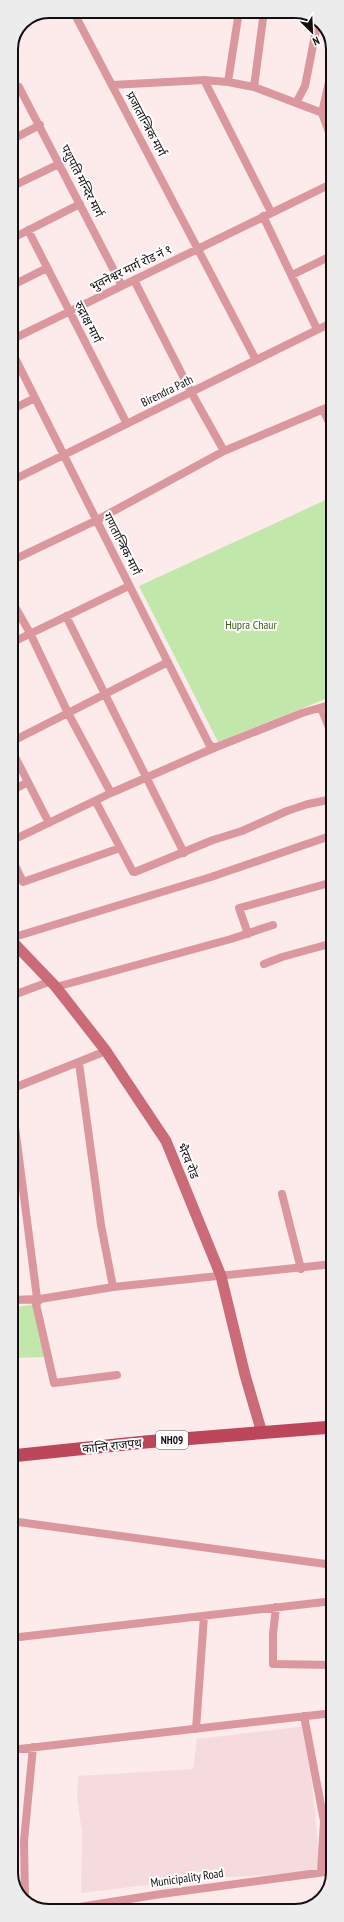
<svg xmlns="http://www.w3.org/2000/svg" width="344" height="1922" viewBox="0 0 344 1922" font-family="'PT Sans Narrow','Noto Sans Devanagari',sans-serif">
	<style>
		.built { fill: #f5dbdd }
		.green { fill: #c1e7ab }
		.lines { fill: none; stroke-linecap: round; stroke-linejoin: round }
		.minor { stroke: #da989e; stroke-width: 8 }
		.secondary { stroke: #ca6b77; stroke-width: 11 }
		.primary { stroke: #bc475b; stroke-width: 13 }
		.labels { text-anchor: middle; stroke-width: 4; stroke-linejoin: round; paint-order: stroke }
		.shield { fill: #fff; stroke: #5a5657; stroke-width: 1 }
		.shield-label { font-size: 11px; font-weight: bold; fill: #140e0f }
		.street-label { font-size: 12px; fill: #140e0f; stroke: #fff }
		.park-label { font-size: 12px; fill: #386313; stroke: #fff }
		.rim { fill: none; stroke: #140e0f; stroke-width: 2 }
	</style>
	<rect width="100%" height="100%" fill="#fdebec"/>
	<path class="built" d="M306,1726L321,1872L195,1879L81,1893L82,1832L77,1799L78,1776L193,1769L197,1739Z"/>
	<path class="green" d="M332,497L333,696L218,742L139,586Z
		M36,1304L46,1357L11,1358V1308Z"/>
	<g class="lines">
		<path class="minor" d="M73,11L256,360
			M333,64L322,113L333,143
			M204,80L271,212
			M228,82L239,11
			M112,85L204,80L228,82L254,87L333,117
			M254,87L264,11
			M11,91L19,87L122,286
			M296,103L305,86L318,20
			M11,140L40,125
			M11,187L59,164
			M263,216L317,329
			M28,230L127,424
			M11,239L80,204
			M292,275L333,255
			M134,280L191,392L224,451
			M11,286L47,268
			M11,340L333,183
			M11,350L209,744L214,748
			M11,410L35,398
			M323,410L333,430
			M11,481L333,322
			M11,561L97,520L224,451L333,405
			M11,600L30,633L68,713L111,793
			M66,616L184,853
			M11,643L129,586
			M321,708L333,737
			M11,742L168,662
			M11,749L49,823
			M11,791L28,782
			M96,802L133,872H135L213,840L242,831L287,811L308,804L333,799
			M11,841L111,793L214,748L302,713L333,704
			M11,857L23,882L120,848
			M248,934L239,908L333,882
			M11,938L211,877L333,835
			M264,964L282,957L333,943
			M56,987L231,939L273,925
			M11,996L51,981
			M79,1063L101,1225L113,1287
			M11,1089L106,1051
			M11,1096L37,1298
			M282,1194L301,1269
			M40,1299L36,1304L54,1383L117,1375
			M11,1300L40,1299L113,1287L333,1264
			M11,1521L333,1565
			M276,1607L273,1634V1664L333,1665
			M11,1638L333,1601
			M304,1716L324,1821L321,1872
			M196,1729L204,1616
			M11,1750L333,1713
			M25,1901L24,1841L33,1747
			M45,1911L67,1909L161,1894L333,1871"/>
		<path class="secondary" d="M11,940L56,987L106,1051L166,1141L221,1276L245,1375L262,1433"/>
		<path class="primary" d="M11,1456L145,1442L333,1427"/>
	</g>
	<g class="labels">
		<rect class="shield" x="156" y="1431" width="32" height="18" rx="3"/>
		<g class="shield-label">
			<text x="172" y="1444">NH09</text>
		</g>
		<g class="street-label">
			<text transform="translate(146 124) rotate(62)" y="4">प्रजातान्त्रिक मार्ग</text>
			<text transform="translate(82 181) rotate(63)" y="4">पशुपति मन्दिर मार्ग</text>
			<text transform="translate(131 268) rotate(-26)" y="4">भुवनेश्वर मार्ग रोड नं १</text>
			<text transform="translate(88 322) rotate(63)" y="4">रुद्राक्ष मार्ग</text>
			<text transform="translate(167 391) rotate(-26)" y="4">Birendra Path</text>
			<text transform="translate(122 544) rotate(63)" y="4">गणतान्त्रिक मार्ग</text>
			<text transform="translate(188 1161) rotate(67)" y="4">भैरव रोड</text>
			<text transform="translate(112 1446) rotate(-6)" y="4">कान्ति राजपथ</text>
			<text transform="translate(187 1878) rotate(-8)" y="4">Municipality Road</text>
		</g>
		<g class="park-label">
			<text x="251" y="629">Hupra Chaur</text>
		</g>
	</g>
	<path d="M0 0H344V1922H0ZM49 18H295A31 31 0 0 1 326 49V1873A31 31 0 0 1 295 1904H49A31 31 0 0 1 18 1873V49A31 31 0 0 1 49 18Z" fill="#ececec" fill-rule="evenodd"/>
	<path class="rim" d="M49 18H295A31 31 0 0 1 326 49V1873A31 31 0 0 1 295 1904H49A31 31 0 0 1 18 1873V49A31 31 0 0 1 49 18Z"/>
	<g transform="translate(312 32) rotate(156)" stroke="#ffffff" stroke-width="3" paint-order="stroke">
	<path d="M0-3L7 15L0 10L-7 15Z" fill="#140e0f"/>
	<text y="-6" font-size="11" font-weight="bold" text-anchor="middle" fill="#140e0f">N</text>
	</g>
</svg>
